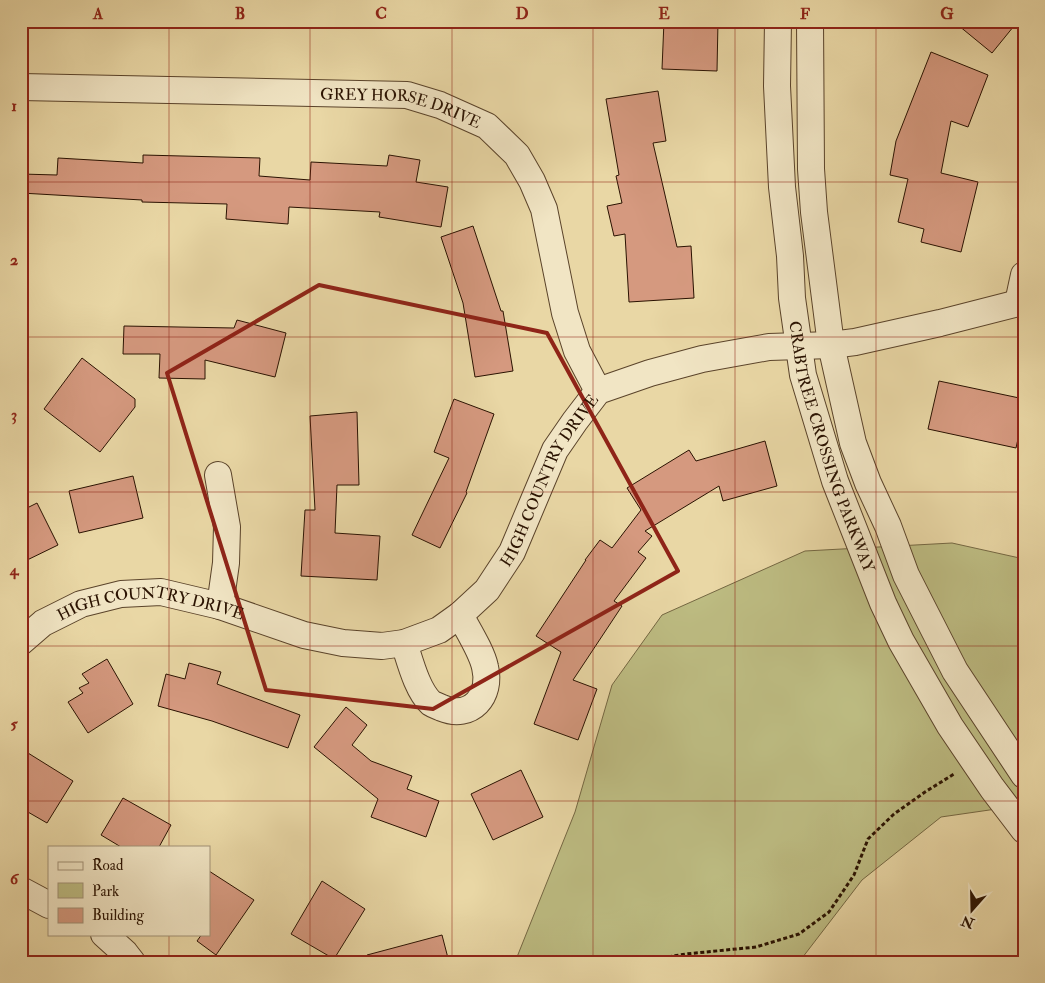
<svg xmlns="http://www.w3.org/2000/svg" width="1045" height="983" viewBox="0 0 1045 983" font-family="'IM FELL Double Pica',serif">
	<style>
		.green { fill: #bdbc82; stroke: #746742 }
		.building { fill: #d5997f; stroke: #2a1201 }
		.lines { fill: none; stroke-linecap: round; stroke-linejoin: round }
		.minor-casing { stroke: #5a432a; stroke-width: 28 }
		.path { stroke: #2a1201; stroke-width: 3; stroke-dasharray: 4 2.5; stroke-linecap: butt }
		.minor { stroke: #f1e5c4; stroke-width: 26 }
		.marked { fill: none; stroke: #8f2418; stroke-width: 4; stroke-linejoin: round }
		.grid { fill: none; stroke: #8f2418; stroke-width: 1; stroke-opacity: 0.55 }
		.labels { text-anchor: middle; stroke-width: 4; stroke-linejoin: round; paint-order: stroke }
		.street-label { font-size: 16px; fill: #2a1201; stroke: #f1e5c4 }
		.neatline { fill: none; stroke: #8f2418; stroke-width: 2 }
		.grid-label { font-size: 16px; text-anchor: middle; font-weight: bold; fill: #8f2418 }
	</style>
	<rect width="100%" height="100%" fill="#e9d7a5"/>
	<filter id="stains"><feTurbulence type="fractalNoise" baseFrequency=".004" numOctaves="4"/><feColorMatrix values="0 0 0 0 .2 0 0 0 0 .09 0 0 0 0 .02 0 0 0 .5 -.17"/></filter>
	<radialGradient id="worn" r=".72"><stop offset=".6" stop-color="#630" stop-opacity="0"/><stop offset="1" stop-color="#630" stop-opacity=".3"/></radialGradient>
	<path class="green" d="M952,543L1024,559V805L941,817L862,880L799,962H515L575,812L612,685L662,615L805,551Z"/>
	<path class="building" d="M664,21H718L717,71L662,69Z
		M953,21H1018L992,53Z
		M931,52L988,75L968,127L951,121L941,173L978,182L961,252L921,242L924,229L898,222L908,179L890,175L896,141Z
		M658,91L666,141L653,143L677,247L691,246L694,298L629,302L625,234L614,236L607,206L622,203L616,176L619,175L606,99Z
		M143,155L260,158L259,176L310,180L311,162L387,166L389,155L420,160L416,182L448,187L441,227L379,217L380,212L289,207L288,224L226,219L227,204L142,202V200L21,193V174L57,175L58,158L143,163Z
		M473,226L501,311H503L513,371L475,377L463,303L441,237Z
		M237,320L286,333L275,377L205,360V379L159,378L160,354H123L124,326L234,328Z
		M82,358L135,399V407L100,452L44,409Z
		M939,381L1024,399V412L1016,448L928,429Z
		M454,399L494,414L466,492L467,493L440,548L412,535L449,458L434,452Z
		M357,412L359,485H337L335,533L380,536L377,580L301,576L305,510H315L310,416Z
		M765,441L777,486L723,501L719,486L645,531L652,536L638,552L646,558L614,601L622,606L573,680L597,689L578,740L534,724L561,652L536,636L586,560H585L600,540L612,548L641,510L627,488L689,450L696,461Z
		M133,476L143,518L79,533L69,491Z
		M37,503L58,545L21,563V511Z
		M107,659L133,704L88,733L68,702L83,693L79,688L89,683L82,674Z
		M189,663L221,672L217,684L300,715L288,748L212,721L158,706L166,674L185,679Z
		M346,707L367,725L352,745L371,761L412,776L407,789L439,801L426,837L371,817L378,799L314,747Z
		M28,753L73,781L47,823L21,808V764Z
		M521,770L543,817L493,840L471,794Z
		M123,798L171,825L159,847H121L101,835Z
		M209,871L254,900L216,955L197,941L202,934H209Z
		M322,881L365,909L334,959L291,934Z
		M442,935L449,962H368L367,955Z"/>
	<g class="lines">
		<defs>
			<g id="minor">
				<path id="s1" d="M778,21L777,86L782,187L790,256L792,298L803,375L835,481L883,603L901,641L950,726L992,788L1024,830"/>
				<path d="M810,21L811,169L814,212L831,345L853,443L868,483L888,526L906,575L931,624L955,671L1024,775"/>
				<path id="s2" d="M21,87L407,95L440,105L487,126L517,155L532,181L544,209L565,313L577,351L598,391"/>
				<path d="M1018,303L1024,275"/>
				<path d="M218,475L227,527L226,563L220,606"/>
				<path id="s3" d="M21,642L43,623L81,604L121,594L161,592L220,606L304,635L343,643L382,646L404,643L439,630L460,615L487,590L512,552L555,450L575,421L598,391L650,373L702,359L769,347L831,345L855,342L940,323L1018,303L1024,305"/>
				<path d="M404,643C410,661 417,690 431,703C434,705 438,706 442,708C471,720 492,696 485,667C482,652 468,630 460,615"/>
				<path d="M21,890L49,905"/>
				<path d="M104,934L125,953L132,962"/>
			</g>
		</defs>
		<use href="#minor" class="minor-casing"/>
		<path class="path" d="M636,962L686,954L756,947L799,934L829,912L854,875L868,839L894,814L925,792L954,774"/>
		<use href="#minor" class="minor"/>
	</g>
	<path class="marked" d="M319,285L547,333L678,571L433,709L266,690L167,373Z"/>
	<path class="grid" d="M169,21V847M310,21V962M452,21V962M593,21V962M735,21V962M876,21V962M21,182H1024M21,337H1024M21,492H1024M21,646H1024M21,801H1024M169,934V962"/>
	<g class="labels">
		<g class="street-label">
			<text dy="6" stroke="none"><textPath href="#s2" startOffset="382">GREY HORSE DRIVE</textPath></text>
			<text dy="6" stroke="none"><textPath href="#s1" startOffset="432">CRABTREE CROSSING PARKWAY</textPath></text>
			<text dy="6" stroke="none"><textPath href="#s3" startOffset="630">HIGH COUNTRY DRIVE</textPath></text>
			<text dy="6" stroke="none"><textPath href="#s3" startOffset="142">HIGH COUNTRY DRIVE</textPath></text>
		</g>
	</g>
	<rect width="1045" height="983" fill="none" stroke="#e9d7a5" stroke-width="55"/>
	<rect x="48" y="846" width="162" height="90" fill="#f1e5c4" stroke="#a19176"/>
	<rect x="58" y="862" width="25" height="8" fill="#f1e5c4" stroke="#a19176"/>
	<text x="92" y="870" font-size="15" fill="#2a1201">Road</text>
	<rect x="58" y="883" width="25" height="15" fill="#bdbc82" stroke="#a19176"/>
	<text x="92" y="896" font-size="15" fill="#2a1201">Park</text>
	<rect x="58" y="908" width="25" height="15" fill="#d5997f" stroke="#a19176"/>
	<text x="92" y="920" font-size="15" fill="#2a1201">Building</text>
	<g transform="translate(972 910) rotate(200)" stroke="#f1e5c4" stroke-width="4" paint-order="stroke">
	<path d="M0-4L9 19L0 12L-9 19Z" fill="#2a1201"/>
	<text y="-8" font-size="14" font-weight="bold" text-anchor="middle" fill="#2a1201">N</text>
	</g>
	<rect x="28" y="28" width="990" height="928" class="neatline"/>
	<g class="grid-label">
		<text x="98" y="19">A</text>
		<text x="240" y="19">B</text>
		<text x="381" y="19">C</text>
		<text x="522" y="19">D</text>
		<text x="664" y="19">E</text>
		<text x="805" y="19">F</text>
		<text x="947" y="19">G</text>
		<text x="14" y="111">1</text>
		<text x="14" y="265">2</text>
		<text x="14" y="420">3</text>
		<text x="14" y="575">4</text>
		<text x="14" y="729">5</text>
		<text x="14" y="884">6</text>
	</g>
	<rect width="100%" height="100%" filter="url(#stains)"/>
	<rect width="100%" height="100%" fill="url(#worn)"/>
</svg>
